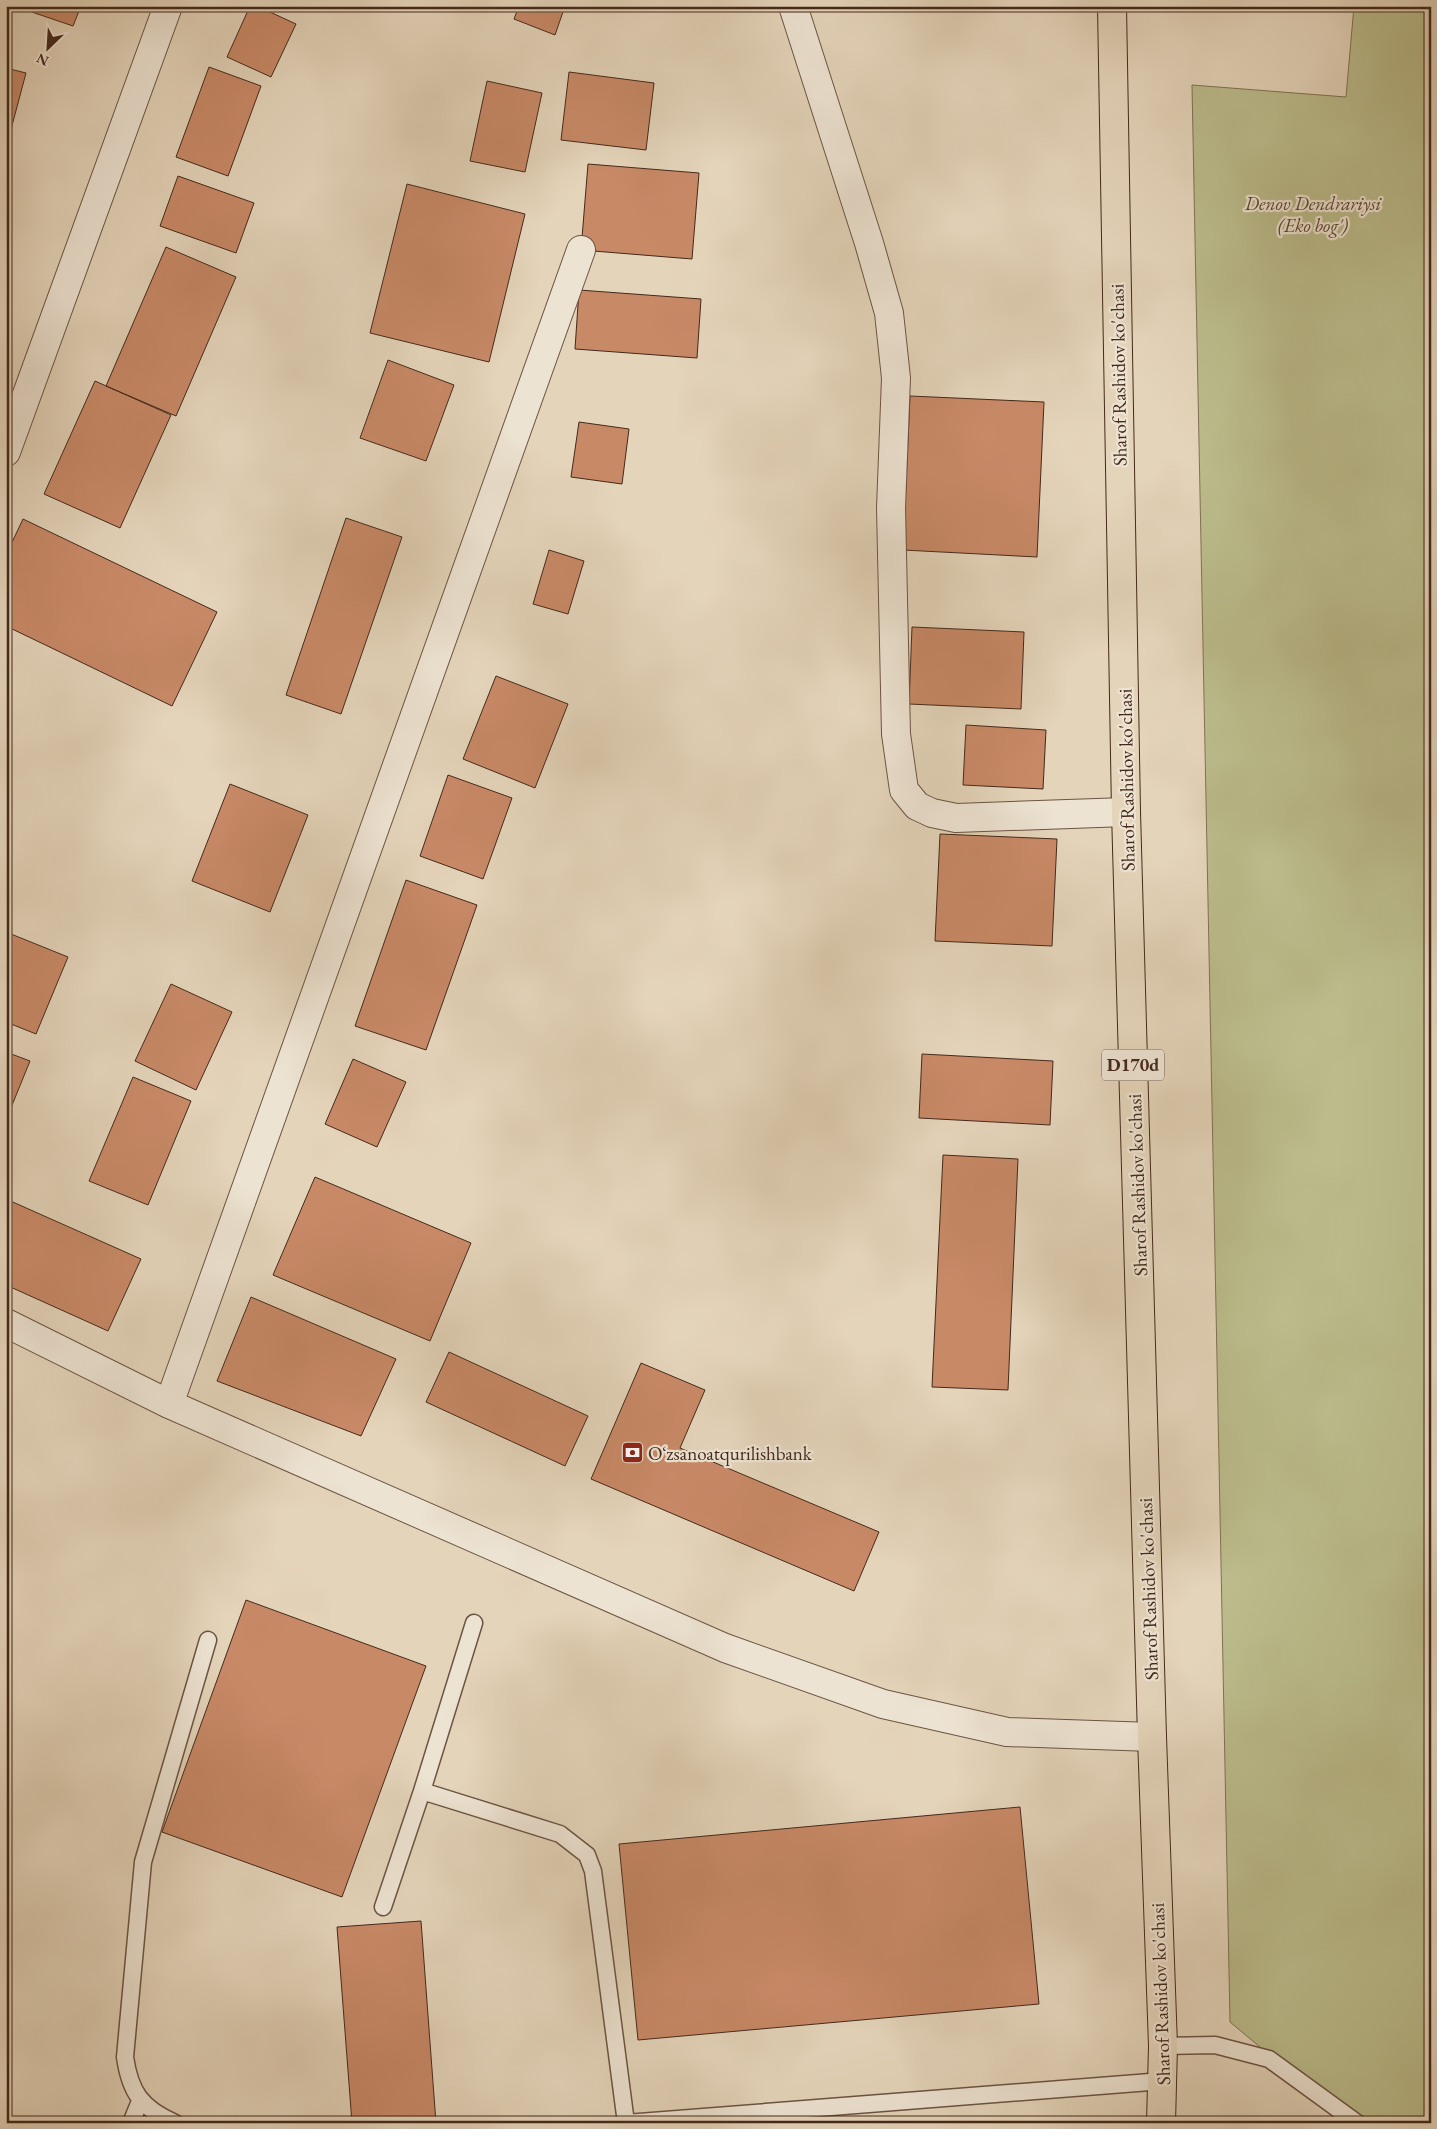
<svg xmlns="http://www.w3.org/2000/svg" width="1437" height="2129" viewBox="0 0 1437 2129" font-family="'EB Garamond',serif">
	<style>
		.green { fill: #bbbb8b; stroke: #807253 }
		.building { fill: #c88967; stroke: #44291b }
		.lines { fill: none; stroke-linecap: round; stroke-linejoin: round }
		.lane-casing { stroke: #6c5443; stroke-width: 19 }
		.street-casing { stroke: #6c5443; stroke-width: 30 }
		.primary-casing { stroke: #44291b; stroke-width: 30 }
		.lane { stroke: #ede3d2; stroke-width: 16 }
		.street { stroke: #ede3d2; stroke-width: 28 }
		.primary { stroke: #e4d4ba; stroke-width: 28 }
		.labels { text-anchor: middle; stroke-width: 4.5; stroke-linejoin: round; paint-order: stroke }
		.shield { fill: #ede3d2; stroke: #776152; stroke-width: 1 }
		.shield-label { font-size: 18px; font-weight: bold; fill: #44291b }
		.park-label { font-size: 19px; font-style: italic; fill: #5c4631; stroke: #ede3d2 }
		.street-label { font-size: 19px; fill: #44291b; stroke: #ede3d2 }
		.poi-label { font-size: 19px; fill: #44291b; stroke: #ede3d2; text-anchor: start }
	</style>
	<rect width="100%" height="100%" fill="#e4d4ba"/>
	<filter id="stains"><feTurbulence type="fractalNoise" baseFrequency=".004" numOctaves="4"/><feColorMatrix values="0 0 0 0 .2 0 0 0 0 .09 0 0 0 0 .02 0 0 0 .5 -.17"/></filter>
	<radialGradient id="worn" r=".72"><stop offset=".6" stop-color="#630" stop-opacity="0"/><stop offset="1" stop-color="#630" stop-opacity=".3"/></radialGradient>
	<path class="green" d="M1354,6H1431V2123H1351L1230,2022L1192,85L1346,97Z"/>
	<path class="building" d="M28,6H81L73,26L26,10Z
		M250,6H257L296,24L271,77L227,57Z
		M519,6H565L555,35L514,19Z
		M209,67L261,86L228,176L176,157Z
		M6,68L26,73L6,148Z
		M569,72L654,83L646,150L561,140Z
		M487,81L542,93L525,172L470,161Z
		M588,164L699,173L692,259L581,250Z
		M178,176L254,203L236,253L160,226Z
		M407,184L525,214L489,362L370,333Z
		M166,247L236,277L176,416L106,386Z
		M579,290L701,299L697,358L575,349Z
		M388,360L454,385L426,461L360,438Z
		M95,381L171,415L120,528L44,494Z
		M910,396L1044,402L1037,557L903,550Z
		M579,422L629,429L622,484L571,477Z
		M346,518L402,537L341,714L286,695Z
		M23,519L217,612L172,706L6,626V555Z
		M549,550L584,561L568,614L533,604Z
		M912,627L1024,632L1021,709L909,704Z
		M496,676L568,704L535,788L463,759Z
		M966,725L1046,730L1043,789L963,785Z
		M448,775L512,798L483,879L420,856Z
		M230,784L308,815L270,912L192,881Z
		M940,834L1057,839L1052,946L935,941Z
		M406,880L477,905L426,1050L355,1026Z
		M6,932L68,957L36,1034L6,1022Z
		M171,984L232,1012L196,1090L135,1061Z
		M6,1052L30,1061L6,1120Z
		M922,1054L1053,1061L1050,1125L919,1118Z
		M353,1059L406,1082L377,1147L325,1124Z
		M133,1077L191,1101L148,1205L89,1181Z
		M943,1155L1018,1159L1008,1390L932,1387Z
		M315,1177L471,1243L430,1341L273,1275Z
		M6,1199L141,1259L108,1331L6,1285Z
		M251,1297L396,1359L361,1436L217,1381Z
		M449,1352L588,1416L565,1466L426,1402Z
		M641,1363L705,1390L680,1448L879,1532L854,1591L591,1479Z
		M246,1600L426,1666L342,1897L162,1832Z
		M1020,1807L1039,2004L638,2040L619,1844Z
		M421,1921L436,2123H352L337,1927Z"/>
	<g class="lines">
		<defs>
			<path id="lane" d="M474,1623L422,1791L560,1834L587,1855L593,1871L626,2123
				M383,1907L422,1791
				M1163,2046L1215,2045L1269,2059L1357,2123
				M131,2123L140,2101
				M175,2123C141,2108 130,2092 125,2057L143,1862L208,1640
				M626,2123L1163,2081"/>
			<path id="street" d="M793,6L869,243L889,313L896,378L891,508L896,734L904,790L917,806L932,813L956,818L1126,812
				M6,452L168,6
				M6,1323L169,1404L725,1648L883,1704L1007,1732L1152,1737
				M169,1404L581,250"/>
			<path id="primary" d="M1112,6L1126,812L1152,1737L1163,2046L1161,2123"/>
		</defs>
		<use href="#lane" class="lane-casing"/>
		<use href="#street" class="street-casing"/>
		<use href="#primary" class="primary-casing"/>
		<use href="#lane" class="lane"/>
		<use href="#street" class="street"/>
		<use href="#primary" class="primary"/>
	</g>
	<defs>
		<symbol id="bank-square" viewBox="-11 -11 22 22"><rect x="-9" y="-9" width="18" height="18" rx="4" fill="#8f2418" stroke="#ede3d2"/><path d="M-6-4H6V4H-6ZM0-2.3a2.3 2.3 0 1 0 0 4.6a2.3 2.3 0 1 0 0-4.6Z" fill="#fff"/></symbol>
	</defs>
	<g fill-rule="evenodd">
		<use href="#bank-square" x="620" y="1440" width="25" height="25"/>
	</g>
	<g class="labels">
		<rect class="shield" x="1102" y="1049.5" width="62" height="31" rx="4"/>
		<g class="shield-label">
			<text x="1133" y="1071">D170d</text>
		</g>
		<g class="park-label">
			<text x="1313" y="210">Denov Dendrariysi<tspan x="1313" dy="22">(Eko bog')</tspan></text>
		</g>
		<g class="street-label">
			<text transform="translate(1118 375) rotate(-91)" y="7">Sharof Rashidov ko'chasi</text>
			<text transform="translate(1126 780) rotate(-91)" y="7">Sharof Rashidov ko'chasi</text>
			<text transform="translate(1137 1185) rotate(-92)" y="7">Sharof Rashidov ko'chasi</text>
			<text transform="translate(1148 1589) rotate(-92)" y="7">Sharof Rashidov ko'chasi</text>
			<text transform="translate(1160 1994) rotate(-92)" y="7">Sharof Rashidov ko'chasi</text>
		</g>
		<g class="poi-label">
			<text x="648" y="1460">Oʻzsanoatqurilishbank</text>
		</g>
	</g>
	<rect width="1437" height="2129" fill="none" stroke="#e4d4ba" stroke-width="25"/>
	<rect x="8" y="8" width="1422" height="2114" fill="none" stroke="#44291b" stroke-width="2.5"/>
	<rect x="12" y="12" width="1412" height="2104" fill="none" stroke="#44291b"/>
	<g transform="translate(48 48) rotate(205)" stroke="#ede3d2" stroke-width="4" paint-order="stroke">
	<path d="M0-4L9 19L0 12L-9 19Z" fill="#44291b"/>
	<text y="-8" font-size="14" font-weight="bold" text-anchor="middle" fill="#44291b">N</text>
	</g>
	<rect width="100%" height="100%" filter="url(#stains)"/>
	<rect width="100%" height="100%" fill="url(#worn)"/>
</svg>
